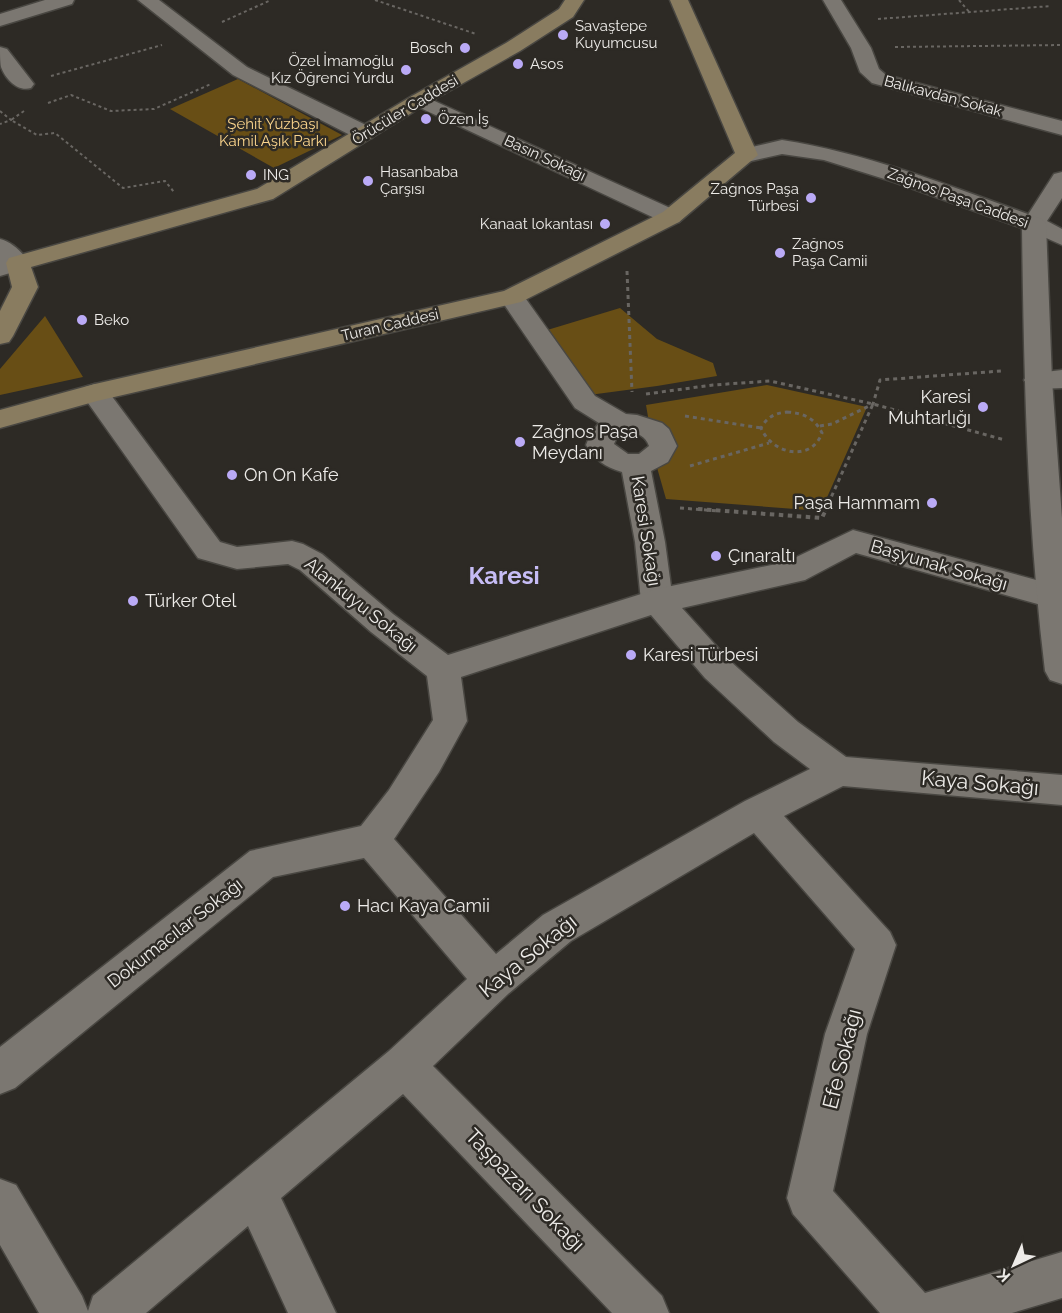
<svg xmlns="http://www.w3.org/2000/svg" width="1062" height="1313" viewBox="0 0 1062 1313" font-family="Raleway,sans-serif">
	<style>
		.green { fill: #684e15 }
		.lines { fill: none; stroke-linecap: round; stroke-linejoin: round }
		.pedestrian-casing { stroke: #494742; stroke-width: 3 }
		.minor-casing { stroke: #494742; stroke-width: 3 }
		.tertiary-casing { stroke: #494742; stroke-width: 3 }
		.secondary-casing { stroke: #494742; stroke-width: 3 }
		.path-far2 { stroke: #696662; stroke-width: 2; stroke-dasharray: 3 3; stroke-linecap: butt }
		.path-far1 { stroke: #696662; stroke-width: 3; stroke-dasharray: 4 4; stroke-linecap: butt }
		.path { stroke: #696662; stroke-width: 4; stroke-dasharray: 4.5 4.5; stroke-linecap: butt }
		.pedestrian { fill: #7b7771; fill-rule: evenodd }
		.minor { fill: #7b7771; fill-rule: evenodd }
		.tertiary { fill: #7b7771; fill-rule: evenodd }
		.secondary { fill: #897c60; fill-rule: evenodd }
		.poi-dot { fill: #baaaf6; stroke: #2d2a25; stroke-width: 2 }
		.labels { text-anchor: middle; stroke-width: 5; stroke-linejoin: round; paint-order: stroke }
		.far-poi-label { font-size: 15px; fill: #edebe8; stroke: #2d2a25; text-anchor: start }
		.far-street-label { font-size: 15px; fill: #edebe8; stroke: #2d2a25 }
		.far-park-label { font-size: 15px; fill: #fad48c; stroke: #2d2a25 }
		.poi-label { font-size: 18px; fill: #edebe8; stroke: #2d2a25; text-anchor: start }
		.street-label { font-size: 18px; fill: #edebe8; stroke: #2d2a25 }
		.near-street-label { font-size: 21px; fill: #edebe8; stroke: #2d2a25 }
		.district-label { font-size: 24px; font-weight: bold; fill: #c6bcf5; stroke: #2d2a25 }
	</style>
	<rect width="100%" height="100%" fill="#2d2a25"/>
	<path class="green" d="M238,79L342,135L274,168L170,109Z
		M620,308L657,339L713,363L717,376L657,386L589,395L544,331Z
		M45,316L83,377L0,395V369Z
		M767,385L867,407L821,511L666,499L656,464L646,405Z"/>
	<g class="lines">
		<defs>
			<path id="pedestrian" d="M512,289L521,292L595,396L626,414L637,415L662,423L669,429L677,446L668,462L651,471L665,542L673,601L668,609L657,613L646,609L641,601L635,542L622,472C605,467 595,460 586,445L590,435L599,423L575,408L499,297L503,292ZM625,433C636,432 645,435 649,446L639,454H628L614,444L617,437Z"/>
			<path id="minor" d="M45,0H74L72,4L0,26V14Z
				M138,0H159L247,67L372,128L375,133L372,138L364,140L356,138L233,75Z
				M823,0H841L871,48L879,69L886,75L1062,121V135L872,83L860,72L851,48Z
				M0,47L7,49L31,80L34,84L31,88C18,92 6,80 1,67C0,62 0,53 0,47Z
				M419,94L679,212L683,217L679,222L671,224L663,222L412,104L408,100L412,96Z
				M1062,172V198L1047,221L1062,229V245L1026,229L1022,224L1054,174Z
				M0,239C12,242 23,253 30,263L27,268L0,276Z
				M1062,370V388L1038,389L1028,386L1024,380L1028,374Z
				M95,384L105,387L220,542L237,547L292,541L303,544L322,554L393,614L448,655L657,589L786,562L853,530L1062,587V605L1052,608L856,553L805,580L682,608L729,660L798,722L846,757L1062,775V805L843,786L784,816L890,932L896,945L867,1034L833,1191L925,1293L1062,1252V1298L1012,1313H880L793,1214L787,1198L825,1034L855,949L754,833L571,941L508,994L433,1066L662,1296L669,1313H612L403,1094L281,1198L336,1313H288L248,1226L146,1313H39L0,1245V1179L16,1185L82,1296L88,1311L93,1296L389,1051L467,979L364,858L273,877L15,1088L0,1094V1047L250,851L361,826L389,790L433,720L427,676L371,632L300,570L288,564L237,569L198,558L81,393L85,387ZM651,615L705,678L774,742L810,769L745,801L543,915L496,954L394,839L439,772L467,721L461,677Z"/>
			<path id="tertiary" d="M782,140C872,154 957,189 1042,219L1046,224L1052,380L1062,518V684L1050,680L1045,671C1027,524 1024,376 1022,228L894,182L824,160L782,154L747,162L739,160L736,155L739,150Z"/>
			<path id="secondary" d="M565,0H584L573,17L520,51L426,104L273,199L31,267L38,287L13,336L9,342L0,344V311L12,287L6,263L9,258L257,189L412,96L506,43L559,9Z
				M670,0H688L758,155L679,222L521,302L97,401L0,428V410L95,384L504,291L663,212L735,153Z"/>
		</defs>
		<use href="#pedestrian" class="pedestrian-casing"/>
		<use href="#minor" class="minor-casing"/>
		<use href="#tertiary" class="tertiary-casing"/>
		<use href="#secondary" class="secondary-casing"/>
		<path class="path-far2" d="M375,0L476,34
			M959,0L970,13
			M878,19L1051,6
			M222,22L271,0
			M895,47L1062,45
			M51,76L162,45
			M48,103L71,95L111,111L154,109L211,84
			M0,111L11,120L0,124
			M24,111L11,120L37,135L55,133L123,188L165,181L174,192"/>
		<path class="path-far1" d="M627,271L632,392
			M646,394L713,385L770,381L873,404L1005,440
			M787,412C803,413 815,418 822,433C811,463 772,454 761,428C767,417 775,413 787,412Z
			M685,416L761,428
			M820,426L832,424L873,404L880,380L1001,371
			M690,466L769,443
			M680,508L719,511
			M825,511L873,404"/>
		<path class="path" d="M698,509L822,518L826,509"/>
		<use href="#pedestrian" class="pedestrian"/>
		<use href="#minor" class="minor"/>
		<use href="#tertiary" class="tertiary"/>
		<use href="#secondary" class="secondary"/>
	</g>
	<g class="poi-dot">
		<circle cx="563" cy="35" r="6"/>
		<circle cx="465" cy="48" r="6"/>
		<circle cx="518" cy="64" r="6"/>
		<circle cx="406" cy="70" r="6"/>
		<circle cx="426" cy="119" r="6"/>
		<circle cx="251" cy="175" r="6"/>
		<circle cx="368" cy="181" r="6"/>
		<circle cx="811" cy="198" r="6"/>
		<circle cx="605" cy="224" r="6"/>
		<circle cx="780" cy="253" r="6"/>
		<circle cx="82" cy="320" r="6"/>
		<circle cx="983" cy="407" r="6"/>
		<circle cx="520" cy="442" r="6"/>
		<circle cx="232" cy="475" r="6"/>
		<circle cx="932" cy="503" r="6"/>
		<circle cx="716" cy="556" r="6"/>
		<circle cx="133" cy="601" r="6"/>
		<circle cx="631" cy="655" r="6"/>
		<circle cx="345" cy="906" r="6"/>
	</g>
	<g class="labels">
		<g class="far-poi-label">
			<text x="575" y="31">Savaştepe<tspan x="575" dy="17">Kuyumcusu</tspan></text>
			<text x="453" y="53" text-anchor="end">Bosch</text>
			<text x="394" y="66" text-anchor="end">Özel İmamoğlu<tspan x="394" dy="17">Kız Öğrenci Yurdu</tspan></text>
			<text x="530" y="69">Asos</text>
			<text x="438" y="124">Özen İş</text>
			<text x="380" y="177">Hasanbaba<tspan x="380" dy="17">Çarşısı</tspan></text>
			<text x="263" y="180">ING</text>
			<text x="799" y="194" text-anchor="end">Zağnos Paşa<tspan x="799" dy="17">Türbesi</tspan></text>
			<text x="593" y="229" text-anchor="end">Kanaat lokantası</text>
			<text x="792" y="249">Zağnos<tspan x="792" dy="17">Paşa Camii</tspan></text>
			<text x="94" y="325">Beko</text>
		</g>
		<g class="far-street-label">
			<text transform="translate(943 96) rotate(15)" y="5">Balıkavdan Sokak</text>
			<text transform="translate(405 110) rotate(-31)" y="5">Örücüler Caddesi</text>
			<text transform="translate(545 158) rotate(25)" y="5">Basın Sokağı</text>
			<text transform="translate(958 198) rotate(20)" y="5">Zağnos Paşa Caddesi</text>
			<text transform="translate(390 325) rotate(-13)" y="5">Turan Caddesi</text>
		</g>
		<g class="far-park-label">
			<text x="273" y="129">Şehit Yüzbaşı<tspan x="273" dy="17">Kamil Aşık Parkı</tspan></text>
		</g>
		<g class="poi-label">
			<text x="971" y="403" text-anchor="end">Karesi<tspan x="971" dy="21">Muhtarlığı</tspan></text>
			<text x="532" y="438">Zağnos Paşa<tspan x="532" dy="21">Meydanı</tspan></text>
			<text x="244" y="481">On On Kafe</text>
			<text x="920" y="509" text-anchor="end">Paşa Hammam</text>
			<text x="728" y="562">Çınaraltı</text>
			<text x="145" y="607">Türker Otel</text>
			<text x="643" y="661">Karesi Türbesi</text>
			<text x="357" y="912">Hacı Kaya Camii</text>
		</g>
		<g class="street-label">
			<text transform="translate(646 531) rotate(81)" y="6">Karesi Sokağı</text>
			<text transform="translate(939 565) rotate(16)" y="6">Başyunak Sokağı</text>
			<text transform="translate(361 605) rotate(39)" y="6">Alankuyu Sokağı</text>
			<text transform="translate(175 933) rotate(-38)" y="6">Dokumacılar Sokağı</text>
		</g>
		<g class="near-street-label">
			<text transform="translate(980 783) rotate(5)" y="7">Kaya Sokağı</text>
			<text transform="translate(528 956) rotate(-39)" y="7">Kaya Sokağı</text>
			<text transform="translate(842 1059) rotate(-76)" y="7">Efe Sokağı</text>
			<text transform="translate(525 1190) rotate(46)" y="7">Taşpazarı Sokağı</text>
		</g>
		<g class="district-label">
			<text x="504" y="584">Karesi</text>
		</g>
	</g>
	<g transform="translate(1014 1265) rotate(224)" stroke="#2d2a25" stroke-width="4.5" paint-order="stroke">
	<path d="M0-4.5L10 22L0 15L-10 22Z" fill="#edebe8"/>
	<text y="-9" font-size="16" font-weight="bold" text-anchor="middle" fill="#edebe8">K</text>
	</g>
</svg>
